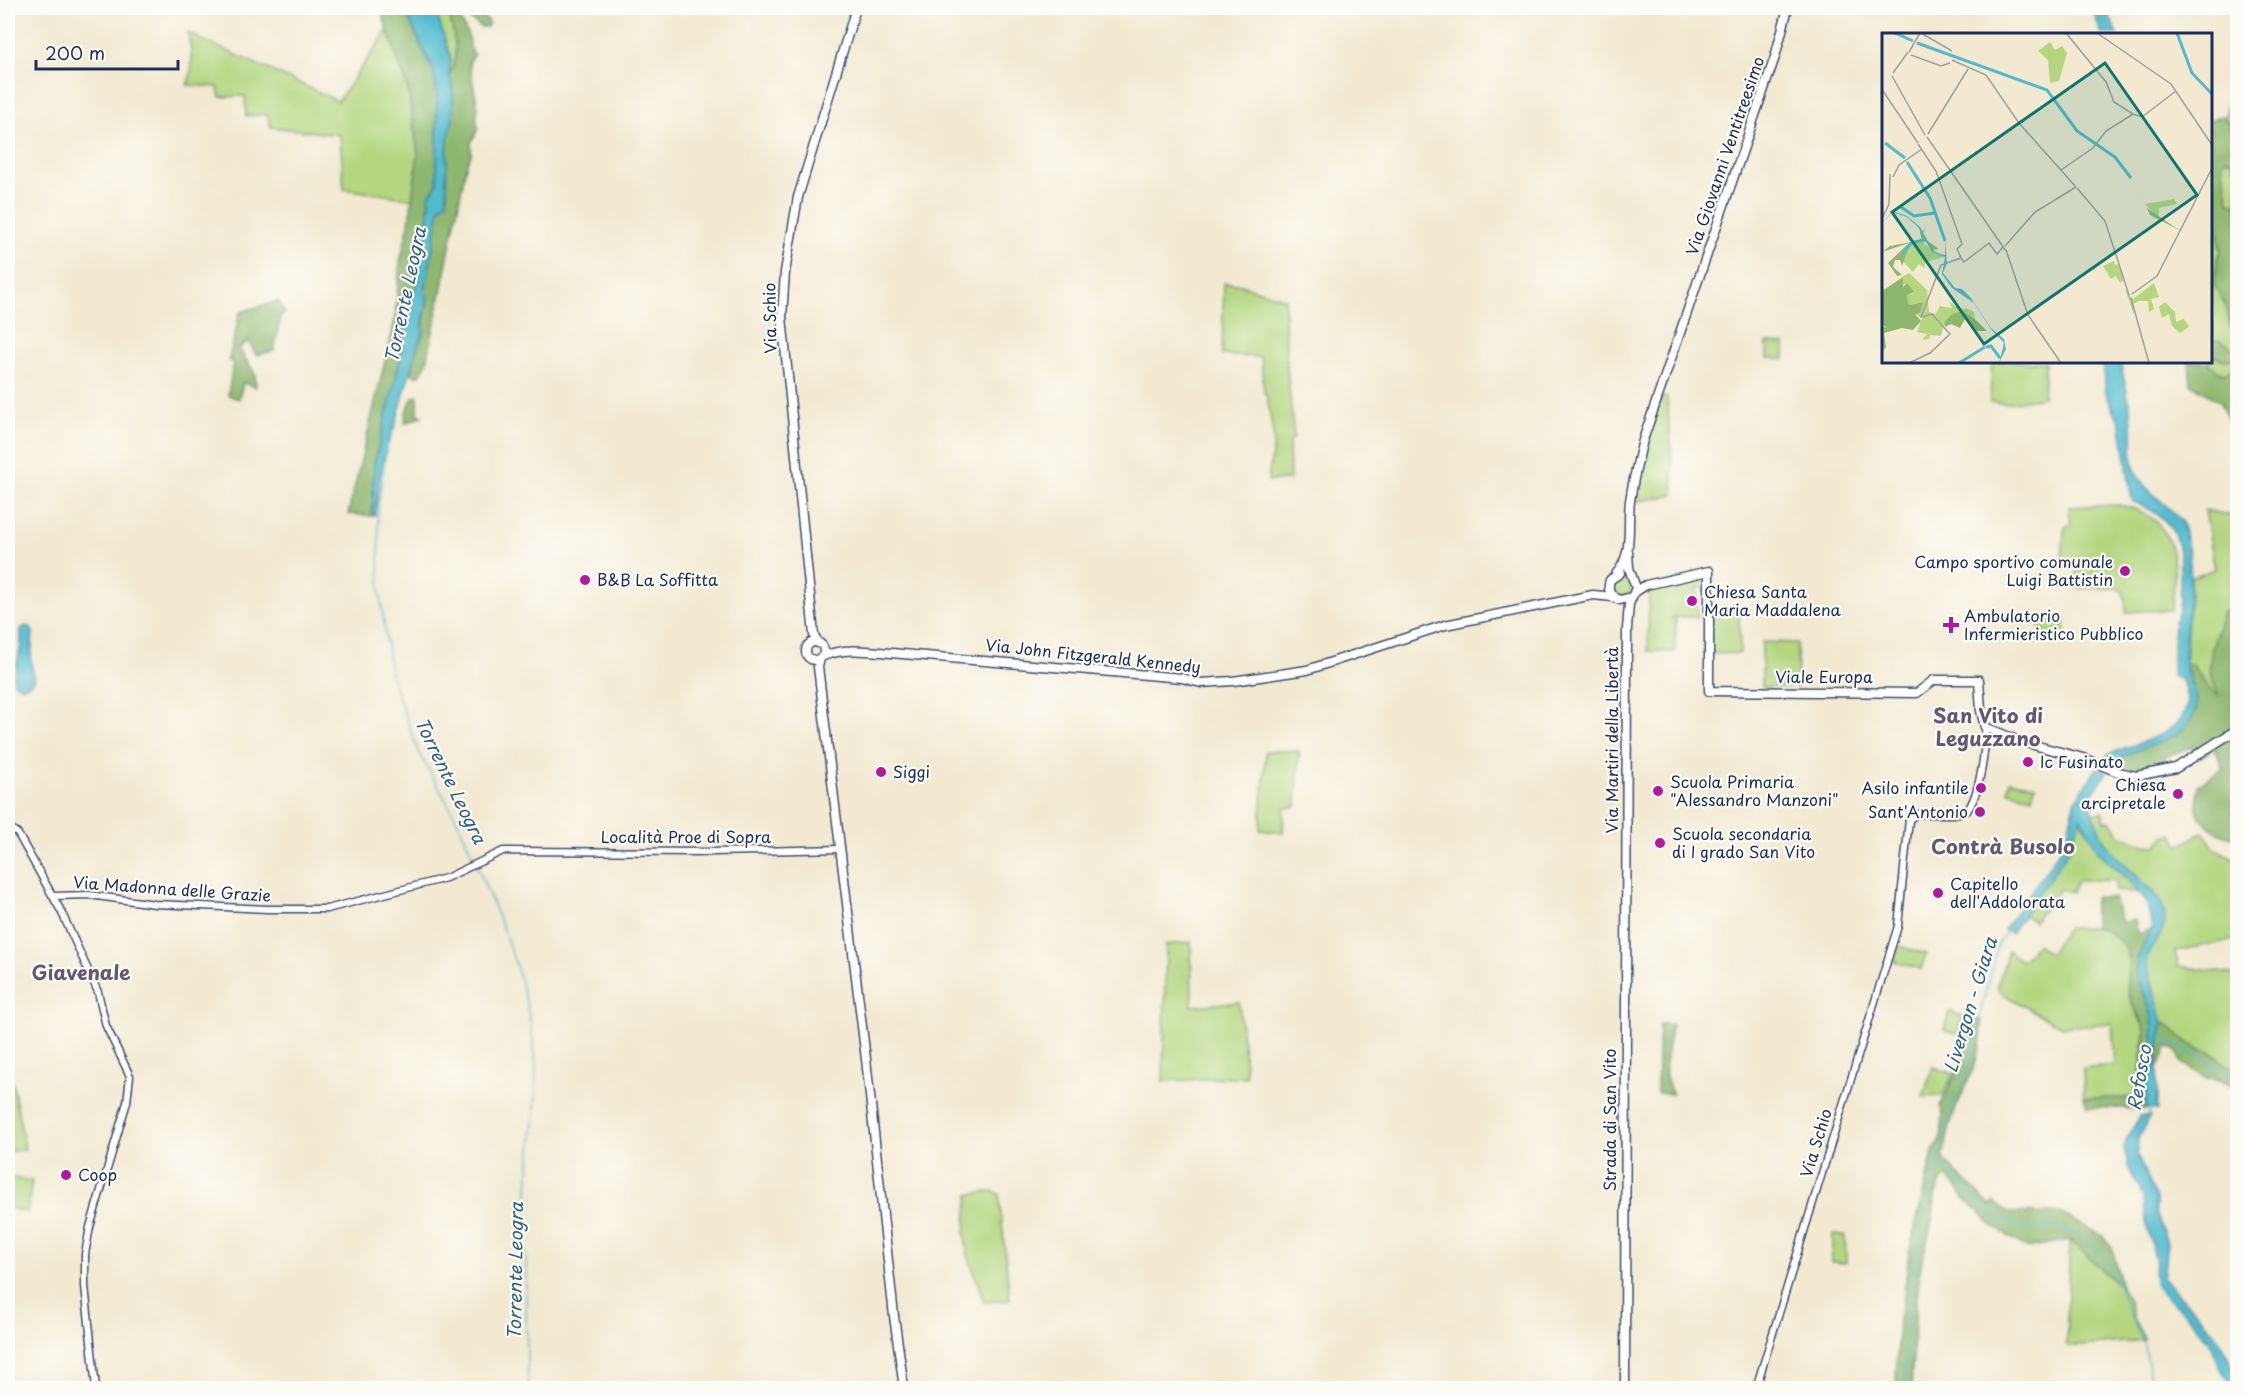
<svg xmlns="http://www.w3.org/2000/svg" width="2245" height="1396" viewBox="0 0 2245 1396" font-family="'Playpen Sans',sans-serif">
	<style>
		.green { fill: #b3d67f; stroke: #67826e; stroke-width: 1.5 }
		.forest { fill: #8eb76e; stroke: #547366; stroke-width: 1.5 }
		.water { fill: #50bbcd; stroke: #367596; stroke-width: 1.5 }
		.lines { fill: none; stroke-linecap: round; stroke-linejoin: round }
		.stream { stroke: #50bbcd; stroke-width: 1.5 }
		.minor-casing { stroke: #3b4b6f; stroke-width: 9 }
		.major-casing { stroke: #3b4b6f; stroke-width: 11 }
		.minor { stroke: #fff; stroke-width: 6 }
		.major { stroke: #fff; stroke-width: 8 }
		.poi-dot { fill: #b5179e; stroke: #fdfcf7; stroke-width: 2 }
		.labels { text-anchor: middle; stroke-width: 4.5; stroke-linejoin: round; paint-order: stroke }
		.street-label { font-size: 16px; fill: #1b2f5e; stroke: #fdfcf7 }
		.poi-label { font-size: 16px; fill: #1b2f5e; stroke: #fdfcf7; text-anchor: start }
		.water-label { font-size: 18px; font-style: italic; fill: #2e6085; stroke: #fdfcf7 }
		.quarter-label { font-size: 20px; font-weight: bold; fill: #635772; stroke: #fdfcf7 }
		.inset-river { fill: none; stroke: #50bbcd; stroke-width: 3 }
		.inset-road { fill: none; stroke: #9c9fa2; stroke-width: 1.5 }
		.view { fill: #0f766e; fill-opacity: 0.15; stroke: #0f766e; stroke-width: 3 }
		.inset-edge { fill: none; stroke: #1b2f5e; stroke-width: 3 }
	</style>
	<rect width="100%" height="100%" fill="#fdfcf7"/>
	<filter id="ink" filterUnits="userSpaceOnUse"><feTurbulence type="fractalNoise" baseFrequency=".0167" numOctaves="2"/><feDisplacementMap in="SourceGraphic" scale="12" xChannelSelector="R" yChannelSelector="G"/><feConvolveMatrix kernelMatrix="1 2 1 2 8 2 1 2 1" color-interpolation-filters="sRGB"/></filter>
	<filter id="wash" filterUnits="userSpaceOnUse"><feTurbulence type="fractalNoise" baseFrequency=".008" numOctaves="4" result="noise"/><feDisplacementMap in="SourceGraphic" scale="24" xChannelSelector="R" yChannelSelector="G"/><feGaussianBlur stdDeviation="1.35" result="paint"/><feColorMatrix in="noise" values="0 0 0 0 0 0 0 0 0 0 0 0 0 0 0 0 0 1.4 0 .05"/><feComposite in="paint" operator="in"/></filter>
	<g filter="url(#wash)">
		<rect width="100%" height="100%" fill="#f2e9d0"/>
		<path class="green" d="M434,8H448C452,30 462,54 449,75L451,59Z
			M388,30L408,89L418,153L413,199L344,189L340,135L271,127L267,114L246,116L245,96L220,97L218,87L187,85C195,68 191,50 188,33L338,101Z
			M2237,95V145L2232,128L2225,118L2229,97Z
			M2227,158C2242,169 2237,187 2237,204L2229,202L2222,164Z
			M2211,220L2215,221L2218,225L2221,252L2217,259L2215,285L2226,305L2230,325L2237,339V351L2216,340L2211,343Z
			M1224,283L1238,284L1285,299L1286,357L1294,438L1289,442L1290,480L1268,481L1274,441L1267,396L1264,393L1261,357L1222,355Z
			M1767,343L1785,344V359L1767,358Z
			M2237,354V366L2225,373L2217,371L2208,362H2210L2211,356C2221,359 2226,362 2237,357Z
			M1985,362H2045L2043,397L2006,403L1990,402L1992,362Z
			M1661,397H1667L1674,495L1632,502L1638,469Z
			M2119,505C2176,514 2179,563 2171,610L2126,612C2125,602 2127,592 2117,588H2078L2076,568L2061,567L2065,526L2071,525L2069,507Z
			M2205,510L2237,517V609L2223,612L2212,648L2218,695L2208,688L2202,678L2185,663L2191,577L2215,569Z
			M1703,575L1707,579V588H1697V617H1672V619H1676L1675,652L1648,651L1649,587H1670L1649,586Z
			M1612 586a10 10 0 1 1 20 0a10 10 0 1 1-20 0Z
			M1710,608L1739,609L1740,653L1710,654Z
			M2065,620V638L2040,639V621Z
			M1762,642L1797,643L1798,687H1762Z
			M1266,751H1299L1296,807L1284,808L1283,833L1260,830Z
			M2010,780L2035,785L2032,797L2008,791Z
			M2092,810L2096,813L2102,812L2105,821L2112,822L2120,836L2145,845L2158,846L2164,836L2173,834L2179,846L2203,832L2214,848L2237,860V943L2233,940L2175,951L2178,966L2237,975V1070L2226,1065L2210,1051H2202L2192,1046L2163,1023L2145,959C2156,936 2171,927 2160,899L2110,850L2102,837Z
			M2080,818L2099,852L2126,877L2138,892L2115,891V880H2078L2071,892L2060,889L2034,921L2023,915L2068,852Z
			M2094,927L2103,928L2123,943L2131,961L2129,996L2146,1032L2141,1056L2142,1072L2139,1099L2084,1098L2083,1068L2115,1065L2112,1023L2062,1027L2001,993L1997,987L2008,951L2022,961L2037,944L2049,954L2067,928Z
			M1191,942L1192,1006L1239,1002L1246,1077L1163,1081L1166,945Z
			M1898,946L1926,954L1921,969L1894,961Z
			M1949,1012L1963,1016L1957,1034L1944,1030Z
			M1933,1067L1954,1074L1942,1096L1923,1097Z
			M11,1075L25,1149L8,1152V1076Z
			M8,1177L32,1181L27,1212L8,1208Z
			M992,1191L999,1194L1010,1300L984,1302L967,1252L965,1232L969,1195Z
			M1833,1234L1845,1235L1846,1263L1831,1262Z
			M2070,1240L2121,1287L2129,1301L2133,1318L2145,1340L2081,1346L2066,1345Z"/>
		<path class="forest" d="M380,8H404L434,73L437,92V184L428,197V226L415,292L408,304L402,338L403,343L397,374L374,464L372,516L348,514L395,320L400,262L409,224L418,153L408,89Z
			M448,8H476L478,13L489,22L487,27H481L465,15L460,18L469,38V45L474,55L469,62L478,108L476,116L478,129L471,143V155L467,162L427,362L420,375L415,376L411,373L418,344L421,340L428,299L425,292L440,208L444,203L447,202C447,182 445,161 448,140C451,116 456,99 449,75C462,54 452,30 448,8Z
			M2223,116C2238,131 2238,150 2237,170L2235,163L2227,158L2222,164L2229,202L2237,204V339L2230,325L2226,305L2214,285L2217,259L2221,252L2218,225L2215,221L2211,220L2210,120Z
			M279,301L285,314H281L274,351L256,355L248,341L239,349L255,374L256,387L243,383L239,399L228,395L233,363L229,360L240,312Z
			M2216,340H2220L2237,351V357C2226,362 2221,359 2211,356V343Z
			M2189,362H2208L2217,371L2225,373L2237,366V440L2219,401L2191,384Z
			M418,396V414L422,416L405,423L406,412L413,397Z
			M2237,609V838C2223,836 2199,825 2197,809C2196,801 2200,794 2198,785L2223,769L2215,748L2198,759L2191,747L2165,757L2167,768L2138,775L2110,766L2120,757L2179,733L2194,691L2185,663L2192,664L2208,688L2218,695L2209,671L2212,648L2223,612Z
			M2094,897L2114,898L2122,923L2135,920L2137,931L2141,934L2152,928L2138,957L2137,974L2152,1016L2154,1041L2147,1062L2146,1109L2087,1107L2084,1098H2139C2141,1084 2140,1071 2141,1057C2142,1047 2147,1039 2145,1030C2142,1018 2133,1008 2129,996C2121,971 2141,957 2115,937C2107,931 2104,928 2094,927Z
			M1977,1019L1981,1020C1985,1057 1963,1086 1952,1119C1948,1131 1946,1144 1943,1157C1951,1170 1962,1178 1973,1188C1979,1193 1983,1201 1991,1205L1994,1202L2010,1213H2060L2105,1237L2112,1248L2121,1287L2070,1240L2027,1248L1988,1223L1980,1211L1966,1201L1956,1186L1947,1177L1942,1179L1935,1195L1933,1217L1921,1265L1916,1304L1911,1388H1900L1896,1381L1899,1317L1903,1303L1909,1253L1933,1152L1941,1137L1943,1114L1940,1106C1949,1086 1973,1048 1962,1027L1964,1023Z
			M2163,1022C2179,1031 2189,1051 2210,1051L2226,1065L2237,1070V1086L2233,1087L2218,1079L2205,1078L2181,1062L2175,1049L2167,1045L2164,1056L2157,1069Z
			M1659,1024H1672C1668,1047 1659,1074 1673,1094L1657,1093Z"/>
		<path class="water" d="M404,8H435L451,59L449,75L453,87V120L448,139L446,179L447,203H444L440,208L425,292L428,299L422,326L424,331L418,344L395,426C382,454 378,485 375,516H372L374,464L397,374L403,343L402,338L408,304L415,292L428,226L430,202L428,197L437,184V92L434,73Z
			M2092,8H2106L2117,34H2102Z
			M2103,362H2120C2124,379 2129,397 2131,415C2134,432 2130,450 2134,466C2140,490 2168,503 2181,521C2184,526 2185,533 2186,539C2197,583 2184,618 2185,662C2186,678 2202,698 2194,715C2177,749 2135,742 2110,766L2102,762L2107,755C2131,744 2179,736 2186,708C2189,699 2185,689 2182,680L2172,676L2174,621C2180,615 2180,600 2180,590C2181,544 2180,519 2132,501L2121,426L2106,393Z
			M25,626L30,627L33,632L31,660L34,678L30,684L23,687L14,683L13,678L21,646V629Z
			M2098,768L2107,772L2093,792L2092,809L2102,837L2110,850L2160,899C2173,931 2157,933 2145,959L2163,1023L2157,1057V1110L2146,1109L2147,1062L2154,1041L2152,1016L2137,974L2138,957L2152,928L2147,903L2126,877L2099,852L2081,818L2068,852L2011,933L2004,930L2065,843L2076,799Z
			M2140,1116H2150L2138,1139L2137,1155L2156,1198V1212L2167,1243L2163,1279C2194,1310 2232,1342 2237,1388H2234L2221,1369L2211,1345L2195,1324L2188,1316L2168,1299L2157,1286L2153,1272L2156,1263L2146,1222L2144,1198L2129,1169L2124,1148L2127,1138Z"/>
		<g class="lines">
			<path class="stream" d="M387,445L378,507L380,593L391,676L418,751L457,820L475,861
				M477,866C503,928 526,980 534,1047C540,1090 532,1132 529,1174C524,1246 526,1317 528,1388
				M2145,964L2154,944
				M2161,1037L2238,1077
				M2148,1117L2151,1107
				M1938,1160L1978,1201L1999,1217L2025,1229L2055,1227L2077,1233L2103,1255L2114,1272L2126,1306L2145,1345L2151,1383
				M2155,1278L2162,1294L2165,1296
				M1906,1388L1909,1301L1927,1201L1952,1104L1960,1090L1973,1054L1976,1028L1999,941L2007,931"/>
		</g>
	</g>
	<g filter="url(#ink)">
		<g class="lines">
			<defs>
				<path id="minor" d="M8,826L18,834L61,911L98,992L106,1026L130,1076L127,1102L90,1227L85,1254V1286L96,1388
					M54,896L89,895L155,904L267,909H327L446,878L503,851L712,852L841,849
					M1756,1388L1898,926L1909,820L1916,814H1955L1967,811C1980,794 1986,748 1985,727"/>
				<path id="major" d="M1620,573L1610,580C1607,589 1610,597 1620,600L1631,597
					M1616,574C1634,555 1627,525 1630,501C1633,480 1638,460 1643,440L1775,57L1788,8
					M1635,592L1646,585L1709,571V691L1917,693L1934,680H1979L1981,711L1985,727L2019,741L2083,758L2118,772L2136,776L2176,768L2238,729
					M806 651a9 9 0 1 1 18 0a9 9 0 1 1-18 0Z
					M818,643L814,635L782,317L785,272L798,197L856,8
					M823,656C845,647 868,651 891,653L1182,678L1201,683L1233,681L1307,670L1445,625L1593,595L1613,597
					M820,659L818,667L866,1059L894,1316L904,1388
					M1625,1388L1627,629L1629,604L1636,588L1629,568L1628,552"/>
			</defs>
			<use href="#minor" class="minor-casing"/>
			<use href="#major" class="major-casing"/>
			<use href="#minor" class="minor"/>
			<use href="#major" class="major"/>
		</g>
	</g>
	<g class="poi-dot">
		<circle cx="2125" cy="571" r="6"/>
		<circle cx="585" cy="580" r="6"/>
		<circle cx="1692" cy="601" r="6"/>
		<path d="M1948 616h6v6h6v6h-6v6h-6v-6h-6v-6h6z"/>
		<circle cx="2028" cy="762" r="6"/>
		<circle cx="881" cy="772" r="6"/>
		<circle cx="1981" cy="788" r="6"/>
		<circle cx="1658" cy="791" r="6"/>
		<circle cx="2178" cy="794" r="6"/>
		<circle cx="1980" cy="812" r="6"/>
		<circle cx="1660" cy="843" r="6"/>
		<circle cx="1938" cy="893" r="6"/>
		<circle cx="66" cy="1175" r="6"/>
	</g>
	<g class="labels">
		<g class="street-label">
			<text transform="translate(1725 156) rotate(-71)" y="6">Via Giovanni Ventitreesimo</text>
			<text transform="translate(770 318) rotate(-91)" y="6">Via Schio</text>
			<text transform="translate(1093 656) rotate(6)" y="6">Via John Fitzgerald Kennedy</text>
			<text x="1824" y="683">Viale Europa</text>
			<text transform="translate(1612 740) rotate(-90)" y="6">Via Martiri della Libertà</text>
			<text x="686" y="843">Località Proe di Sopra</text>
			<text transform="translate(172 889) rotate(4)" y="6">Via Madonna delle Grazie</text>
			<text transform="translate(1610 1120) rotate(-90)" y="6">Strada di San Vito</text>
			<text transform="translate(1816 1143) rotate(-73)" y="6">Via Schio</text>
		</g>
		<g class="poi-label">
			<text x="2113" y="568" text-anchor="end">Campo sportivo comunale<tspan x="2113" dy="18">Luigi Battistin</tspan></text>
			<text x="597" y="586">B&amp;B La Soffitta</text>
			<text x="1704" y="598">Chiesa Santa<tspan x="1704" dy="18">Maria Maddalena</tspan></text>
			<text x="1964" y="622">Ambulatorio<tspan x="1964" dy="18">Infermieristico Pubblico</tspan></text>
			<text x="2040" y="768">Ic Fusinato</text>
			<text x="893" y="778">Siggi</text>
			<text x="1670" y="788">Scuola Primaria<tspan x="1670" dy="18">"Alessandro Manzoni"</tspan></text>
			<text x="2166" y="791" text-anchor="end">Chiesa<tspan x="2166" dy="18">arcipretale</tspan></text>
			<text x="1969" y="794" text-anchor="end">Asilo infantile</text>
			<text x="1968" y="818" text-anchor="end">Sant'Antonio</text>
			<text x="1672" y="840">Scuola secondaria<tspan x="1672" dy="18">di I grado San Vito</tspan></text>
			<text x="1950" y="890">Capitello<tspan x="1950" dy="18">dell'Addolorata</tspan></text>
			<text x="78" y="1181">Coop</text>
		</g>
		<g class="water-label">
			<text transform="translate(406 295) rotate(-78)" y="6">Torrente Leogra</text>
			<text transform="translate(450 781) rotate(64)" y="6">Torrente Leogra</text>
			<text transform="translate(1971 1005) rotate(-73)" y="6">Livergon - Giara</text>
			<text transform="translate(2140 1078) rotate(-80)" y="6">Refosco</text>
			<text transform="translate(516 1271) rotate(-89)" y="6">Torrente Leogra</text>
		</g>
		<g class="quarter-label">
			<text x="1988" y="723">San Vito di<tspan x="1988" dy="23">Leguzzano</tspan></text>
			<text x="2003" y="854">Contrà Busolo</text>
			<text x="81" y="980">Giavenale</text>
		</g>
	</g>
	<g transform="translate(1882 33)">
		<rect width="330" height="330" fill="#f2e9d0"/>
		<path d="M168,9L173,17L180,13L185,20L177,48L168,50L166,27L156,18ZM292,166L295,171L277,175V185L263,171ZM38,208L63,224L43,229L42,235L37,231L31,239L19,226L28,210ZM232,228L233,232L237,231L242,248L238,250L234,243L229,246L221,233ZM27,240L45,257L47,279L54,281L58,273L70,275L67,268L78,277L81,274L80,277L84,275L92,279L93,287L78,278L70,282L75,283V288L69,283L62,290L59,303L48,302L47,306L40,307L45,301L35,299L40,285L33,281L40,273L39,269L27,272L25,262L32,260L25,250L21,252L20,244ZM272,250L277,264L269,266L272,276L267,279L266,268H257L251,271L252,282L243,256L251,266ZM283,269L293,279L294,289L302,286L307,294L298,300L290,293L287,281L280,285L277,274Z" fill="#b3d67f"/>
		<path d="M248,136L265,175L297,197L268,182ZM44,196L40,200L43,206L57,216L50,217L44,209L28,210L20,233L18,227H13L11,234L20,242L15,243L6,230L27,210L0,219L8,213L40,207L38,199ZM21,244V254L25,250L32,259L25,262L27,272L41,269L38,280L33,281L39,288L31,297L20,295L2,300L4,314L0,320V293L4,295L0,291V258ZM80,278L94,287L105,298H95L83,286L78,295L69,291L63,294L62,290L70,281Z" fill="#8eb76e"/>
		<path d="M10,178L25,183L38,194L52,219L63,222V207L65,230L61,240L73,255L80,256L89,265L109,295L122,306L124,316L117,330L122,310L109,296L92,270L70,255L60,241L63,224L50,219L36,194L25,184L10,179L0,191Z" fill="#50bbcd"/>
		<path class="inset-river" d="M13,0L31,8M295,0L310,40L330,61M35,10L165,57L195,98L233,124L249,145M3,110L23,125M25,129L48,165L63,208M19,174L32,183L53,180M21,221L29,210L41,207M104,314L109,313L118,325M77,330L103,314"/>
		<path class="inset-road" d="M39,0L70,18M184,0L224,49L232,69L251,81L260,84L294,58M215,0L289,51L330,112M27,19L38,0M29,22L59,33L68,30M70,27L104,42L137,90L194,154M11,40L26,19M10,43L43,102M1,58L36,110M46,101L86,36M45,104L124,218M36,111L54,138L80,211L75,216L79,225M179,137L211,115L224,98L251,81M11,144L17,132L40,116M195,155L223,188L247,262M0,186L7,171L8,141M123,213L153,179L194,154M124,217L146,282L179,330M250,261L275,243L330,135M249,265L267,330M27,330L48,320L68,301L50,281L39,284L59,232L79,225L82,229L107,210L115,221L121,214"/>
		<path class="view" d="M223,30L315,162L102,311L10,179Z"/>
		<rect width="330" height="330" class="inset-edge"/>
	</g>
	<rect width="2245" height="1396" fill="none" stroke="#fdfcf7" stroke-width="30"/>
	<path d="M36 60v9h142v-9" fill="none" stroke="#1b2f5e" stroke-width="3"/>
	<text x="45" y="60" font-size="18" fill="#1b2f5e" stroke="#fdfcf7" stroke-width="4.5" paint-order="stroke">200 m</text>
</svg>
